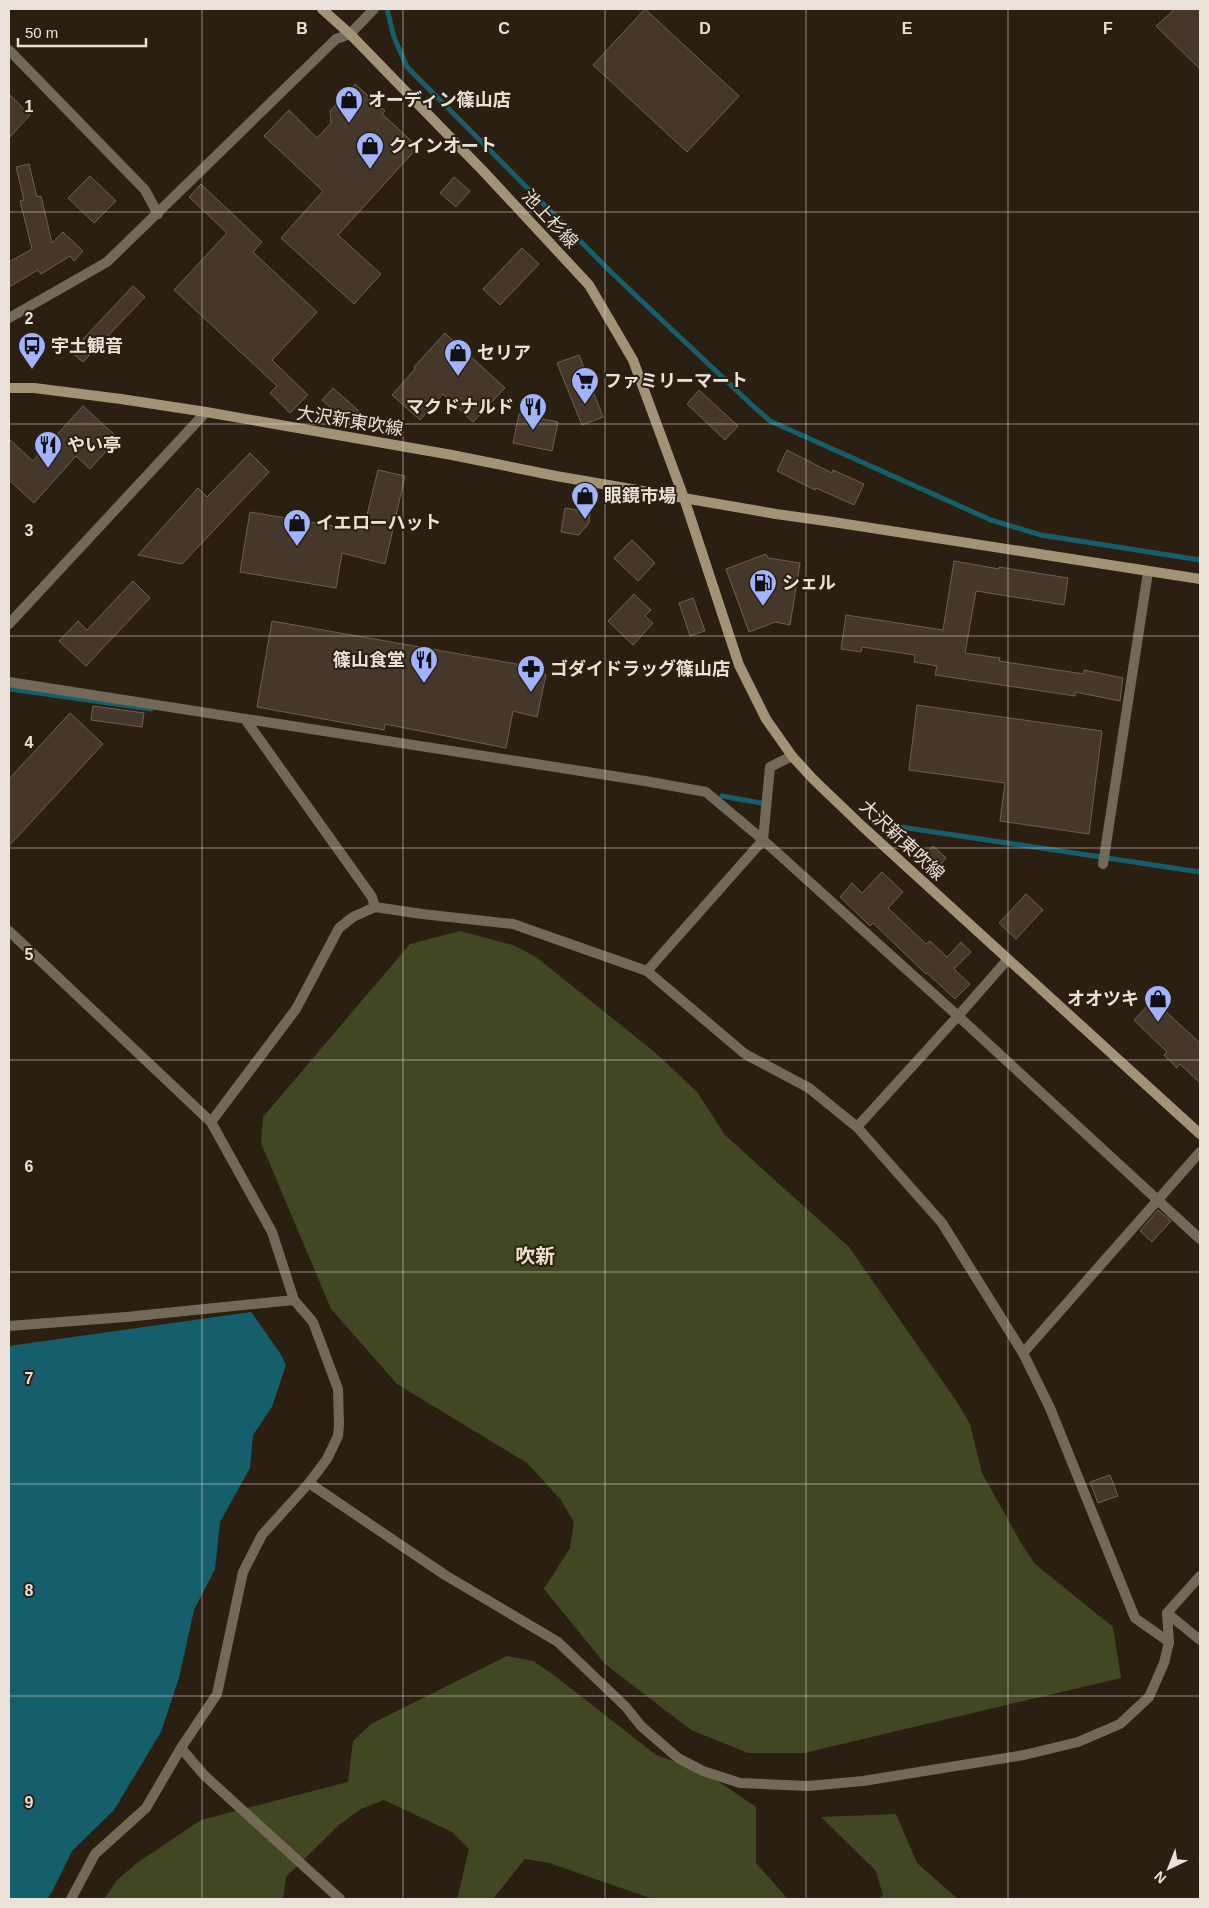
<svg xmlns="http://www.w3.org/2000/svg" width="1209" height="1908" viewBox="0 0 1209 1908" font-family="Arial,'Noto Sans JP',sans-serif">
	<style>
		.green { fill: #414722 }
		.water { fill: #155f6c }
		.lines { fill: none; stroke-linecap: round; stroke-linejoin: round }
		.stream { stroke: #155f6c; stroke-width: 5 }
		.building { fill: #453729; stroke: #6f5f51 }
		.minor { stroke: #726a56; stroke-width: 10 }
		.tertiary { stroke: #726a56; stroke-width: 10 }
		.secondary { stroke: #a19373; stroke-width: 10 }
		.grid { fill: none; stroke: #eae2d9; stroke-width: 1; stroke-opacity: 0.55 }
		.labels { text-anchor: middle; stroke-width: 4; stroke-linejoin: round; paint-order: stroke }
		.poi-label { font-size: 18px; font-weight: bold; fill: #eae2d9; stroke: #2b1f11; text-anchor: start }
		.street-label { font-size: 18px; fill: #eae2d9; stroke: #2b1f11 }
		.quarter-label { font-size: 20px; font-weight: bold; fill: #edddcb; stroke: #2b1f11 }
		.grid-label { font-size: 16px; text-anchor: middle; font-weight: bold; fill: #eae2d9; stroke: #2b1f11; stroke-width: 4; stroke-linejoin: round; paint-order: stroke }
	</style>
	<rect width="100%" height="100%" fill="#2b1f11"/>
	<path class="green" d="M460,931L513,945L536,957L657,1054L697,1092L725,1135L849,1247L957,1402L970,1424L982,1473L1021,1543L1035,1564L1113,1627L1121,1678L804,1753H748L691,1730L605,1664L544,1589L570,1548L574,1522L561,1500L527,1463L397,1384L331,1309L261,1143L263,1117L410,944Z
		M507,1656L533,1661L555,1676L656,1755L703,1771L756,1807V1863L788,1899H653L549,1863L525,1859L493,1899H457L469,1849L452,1832L384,1800L361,1809L340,1824L286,1877L283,1899H104L118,1879L137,1863L201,1820L348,1782L353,1741L371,1724Z
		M896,1814L917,1863L958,1899H879L883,1895L876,1871L821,1817Z"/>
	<path class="water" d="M251,1312L280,1353L286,1365L272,1407L253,1435L250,1468L220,1522L215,1569L194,1610L179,1678L161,1732L114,1810L72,1851L52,1892L47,1899H9V1346Z"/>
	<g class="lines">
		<path class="stream" d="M387,9L394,37L407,67L612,273L753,406L770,421L991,520L1041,535L1200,560
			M10,689L151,709
			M722,796L761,803
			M894,826L1200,872"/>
	</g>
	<path class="building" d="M645,9L739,96L687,152L593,65Z
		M1175,9H1200V69L1156,26Z
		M355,84L385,111L382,114L418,147L338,235L381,274L354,304L281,238L323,191L264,136L289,110L317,138L331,123L330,111Z
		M9,94L30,115L9,138Z
		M29,164L37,197L41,196L52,243L63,232L83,251L74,261L70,256L41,274L38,270L9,287V262L32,249L20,201L24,200L16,167Z
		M90,176L116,201L94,223L68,198Z
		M454,177L470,191L456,207L440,193Z
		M201,184L262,242L253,252L317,312L272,360L308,395L290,413L270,393L277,386L174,290L227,233L189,197Z
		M522,248L539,264L500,305L483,289Z
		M133,286L145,297L83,362L71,352Z
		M445,333L505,388L473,422L443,394L420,420L392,395L415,369L414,367Z
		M579,355L603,417L582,425L557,363Z
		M333,388L359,411L348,423L322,400Z
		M699,390L738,426L725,440L687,404Z
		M83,406L118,438L90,469L76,456L34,503L9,480V439L33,461Z
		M519,414L558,422L552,451L513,443Z
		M787,450L832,473L833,470L864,484L854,505L816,488L815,490L777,471Z
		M250,453L269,472L182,564L138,555L198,488L207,497Z
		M378,470L405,476L385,564L342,553L336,588L240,572L250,512L363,531Z
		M565,508L590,512L589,523L579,535L561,532Z
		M632,540L655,563L638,581L614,558Z
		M766,554L768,558L800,563L790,625L775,622L749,632L726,569Z
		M954,561L999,569V567L1068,578L1064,605L976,591L965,653L1000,658L999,661L1084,674V670L1123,678L1120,701L1075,692V696L935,675L937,666L914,662L915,655L862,647L861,652L841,649L846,615L943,630Z
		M133,581L150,598L86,666L59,641L78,621L87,630Z
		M634,594L651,610L645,616L653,623L633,645L608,621Z
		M693,598L705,631L690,636L679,603Z
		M272,621L522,665L521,670L546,675L537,717L513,711L506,748L385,724L384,730L257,707Z
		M917,705L1102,731L1089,834L1000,821L1005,783L909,770Z
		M93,706L144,713L142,727L91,720Z
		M70,713L103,744L9,846V779Z
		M933,846L946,858L937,869L923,856Z
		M882,872L903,892L888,908L926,944L930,941L947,957L961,942L971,952L954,969L970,984L955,999L927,973L926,974L873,923L870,926L840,897L852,883L862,893Z
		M1026,894L1043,910L1016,939L999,923Z
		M1153,1000L1200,1043V1083L1180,1064L1177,1068L1164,1055L1167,1052L1134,1020Z
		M1158,1210L1171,1221L1152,1242L1140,1231Z
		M1110,1475L1118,1496L1098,1503L1090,1482Z"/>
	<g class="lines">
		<path class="minor" d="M9,50L145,190L158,214
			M9,318L107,262L336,39L350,34L374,9
			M9,624L206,412
			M9,682L645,781L706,792L763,840L958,1016L1200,1239
			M245,719L372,897L375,907
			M1103,864L1148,572
			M9,931L211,1122L272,1232L294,1300L313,1322L338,1389L339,1425L338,1436L327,1459L309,1483L262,1535L243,1572L217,1694L181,1748L146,1808L95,1854L71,1899
			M647,971L763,840L770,767L792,756
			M211,1122L296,1009L339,928L353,917L375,907L422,914L513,924L647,971L745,1054L809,1088L857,1127L942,1223L1023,1353L1050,1408L1135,1618L1169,1642
			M857,1127L958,1016L1008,959
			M9,1326L126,1317L294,1300
			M1023,1353L1200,1152
			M1200,1576L1167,1613L1200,1640
			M181,1748L204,1775L340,1899"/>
		<path class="tertiary" d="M309,1483L445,1575L558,1642L626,1707L641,1726L678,1758L703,1771L740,1783L808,1786L863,1781L1024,1755L1078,1742L1120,1724L1149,1697L1164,1663L1169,1642L1167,1613"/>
		<path class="secondary" d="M322,9L350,34L485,173L589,285L633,360L684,498L739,665L766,719L792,756L813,779L862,826L1200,1134
			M9,388H34L121,399L206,412L452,455L556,476L776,514L833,522L1200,579"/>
	</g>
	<path class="grid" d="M202,9V1899M403,9V1899M605,9V1899M806,9V1899M1008,9V1899M9,212H1200M9,424H1200M9,636H1200M9,848H1200M9,1060H1200M9,1272H1200M9,1484H1200M9,1696H1200"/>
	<defs>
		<symbol id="shop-pin" viewBox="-11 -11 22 30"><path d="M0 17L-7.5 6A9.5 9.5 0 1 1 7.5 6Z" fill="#a1b3fd" stroke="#2b1f11"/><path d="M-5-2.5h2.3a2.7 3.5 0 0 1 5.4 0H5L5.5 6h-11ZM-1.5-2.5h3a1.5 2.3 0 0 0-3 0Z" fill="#111"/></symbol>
		<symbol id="bus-pin" viewBox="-11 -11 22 30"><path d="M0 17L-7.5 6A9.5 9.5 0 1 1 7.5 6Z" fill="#a1b3fd" stroke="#2b1f11"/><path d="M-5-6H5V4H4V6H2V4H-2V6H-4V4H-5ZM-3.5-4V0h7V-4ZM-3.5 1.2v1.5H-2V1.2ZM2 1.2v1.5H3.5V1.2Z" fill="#111"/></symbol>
		<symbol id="supermarket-pin" viewBox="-11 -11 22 30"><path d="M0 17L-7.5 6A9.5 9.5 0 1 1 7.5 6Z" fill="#a1b3fd" stroke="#2b1f11"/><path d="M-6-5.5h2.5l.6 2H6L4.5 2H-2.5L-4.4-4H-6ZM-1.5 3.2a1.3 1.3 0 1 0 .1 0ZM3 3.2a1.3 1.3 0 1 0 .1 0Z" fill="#111"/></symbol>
		<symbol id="restaurant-pin" viewBox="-11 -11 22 30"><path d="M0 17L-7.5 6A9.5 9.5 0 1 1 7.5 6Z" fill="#a1b3fd" stroke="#2b1f11"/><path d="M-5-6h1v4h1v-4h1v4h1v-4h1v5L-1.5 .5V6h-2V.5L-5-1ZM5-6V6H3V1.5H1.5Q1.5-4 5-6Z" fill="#111"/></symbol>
		<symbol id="fuel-pin" viewBox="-11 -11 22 30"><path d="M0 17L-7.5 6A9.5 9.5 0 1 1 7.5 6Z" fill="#a1b3fd" stroke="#2b1f11"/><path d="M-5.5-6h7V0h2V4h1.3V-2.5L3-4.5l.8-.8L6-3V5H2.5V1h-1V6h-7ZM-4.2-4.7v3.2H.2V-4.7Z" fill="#111"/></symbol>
		<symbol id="pharmacy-pin" viewBox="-11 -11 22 30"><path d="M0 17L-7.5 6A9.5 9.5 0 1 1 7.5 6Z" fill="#a1b3fd" stroke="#2b1f11"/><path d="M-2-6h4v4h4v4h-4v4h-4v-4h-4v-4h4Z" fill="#111"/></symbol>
	</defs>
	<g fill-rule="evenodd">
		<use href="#shop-pin" x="333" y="84" width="32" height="43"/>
		<use href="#shop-pin" x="354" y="130" width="32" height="43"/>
		<use href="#bus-pin" x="16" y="330" width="32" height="43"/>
		<use href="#shop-pin" x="442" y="337" width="32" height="43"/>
		<use href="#supermarket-pin" x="569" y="365" width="32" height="43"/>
		<use href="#restaurant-pin" x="517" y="391" width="32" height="43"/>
		<use href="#restaurant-pin" x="32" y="429" width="32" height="43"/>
		<use href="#shop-pin" x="569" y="480" width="32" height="43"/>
		<use href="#shop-pin" x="281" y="507" width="32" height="43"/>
		<use href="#fuel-pin" x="747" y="567" width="32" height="43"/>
		<use href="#restaurant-pin" x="408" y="644" width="32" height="43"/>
		<use href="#pharmacy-pin" x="515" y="653" width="32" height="43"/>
		<use href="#shop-pin" x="1142" y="983" width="32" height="43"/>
	</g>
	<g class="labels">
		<g class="poi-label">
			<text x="368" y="106">オーディン篠山店</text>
			<text x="389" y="152">クインオート</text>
			<text x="51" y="352">宇土観音</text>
			<text x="477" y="359">セリア</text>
			<text x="604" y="387">ファミリーマート</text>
			<text x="514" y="413" text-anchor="end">マクドナルド</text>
			<text x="67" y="451">やい亭</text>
			<text x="604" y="502">眼鏡市場</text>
			<text x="316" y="529">イエローハット</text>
			<text x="782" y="589">シェル</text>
			<text x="405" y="666" text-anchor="end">篠山食堂</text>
			<text x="550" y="675">ゴダイドラッグ篠山店</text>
			<text x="1139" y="1005" text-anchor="end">オオツキ</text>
		</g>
		<g class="street-label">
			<text transform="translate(550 219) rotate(47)" y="6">池上杉線</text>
			<text transform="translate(350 421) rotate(9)" y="6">大沢新東吹線</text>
			<text transform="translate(902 840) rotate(43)" y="6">大沢新東吹線</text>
		</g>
		<g class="quarter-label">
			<text x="535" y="1263">吹新</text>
		</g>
	</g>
	<g class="grid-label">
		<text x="302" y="34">B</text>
		<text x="504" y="34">C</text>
		<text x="705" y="34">D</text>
		<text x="907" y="34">E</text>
		<text x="1108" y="34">F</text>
		<text x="29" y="112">1</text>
		<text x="29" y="324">2</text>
		<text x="29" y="536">3</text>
		<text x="29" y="748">4</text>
		<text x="29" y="960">5</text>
		<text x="29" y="1172">6</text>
		<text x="29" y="1384">7</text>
		<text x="29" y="1596">8</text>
		<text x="29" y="1808">9</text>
	</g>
	<rect width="1209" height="1908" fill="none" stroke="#eae2d9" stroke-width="20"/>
	<g transform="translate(1169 1868) rotate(223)" stroke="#2b1f11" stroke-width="4" paint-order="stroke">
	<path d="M0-4L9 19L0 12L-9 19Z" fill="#eae2d9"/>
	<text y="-8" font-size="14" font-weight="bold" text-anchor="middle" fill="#eae2d9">N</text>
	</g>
	<path d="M18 38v8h128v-8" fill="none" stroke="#eae2d9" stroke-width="2.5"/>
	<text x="25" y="38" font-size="15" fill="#eae2d9" stroke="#2b1f11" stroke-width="4" paint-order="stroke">50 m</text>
</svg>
